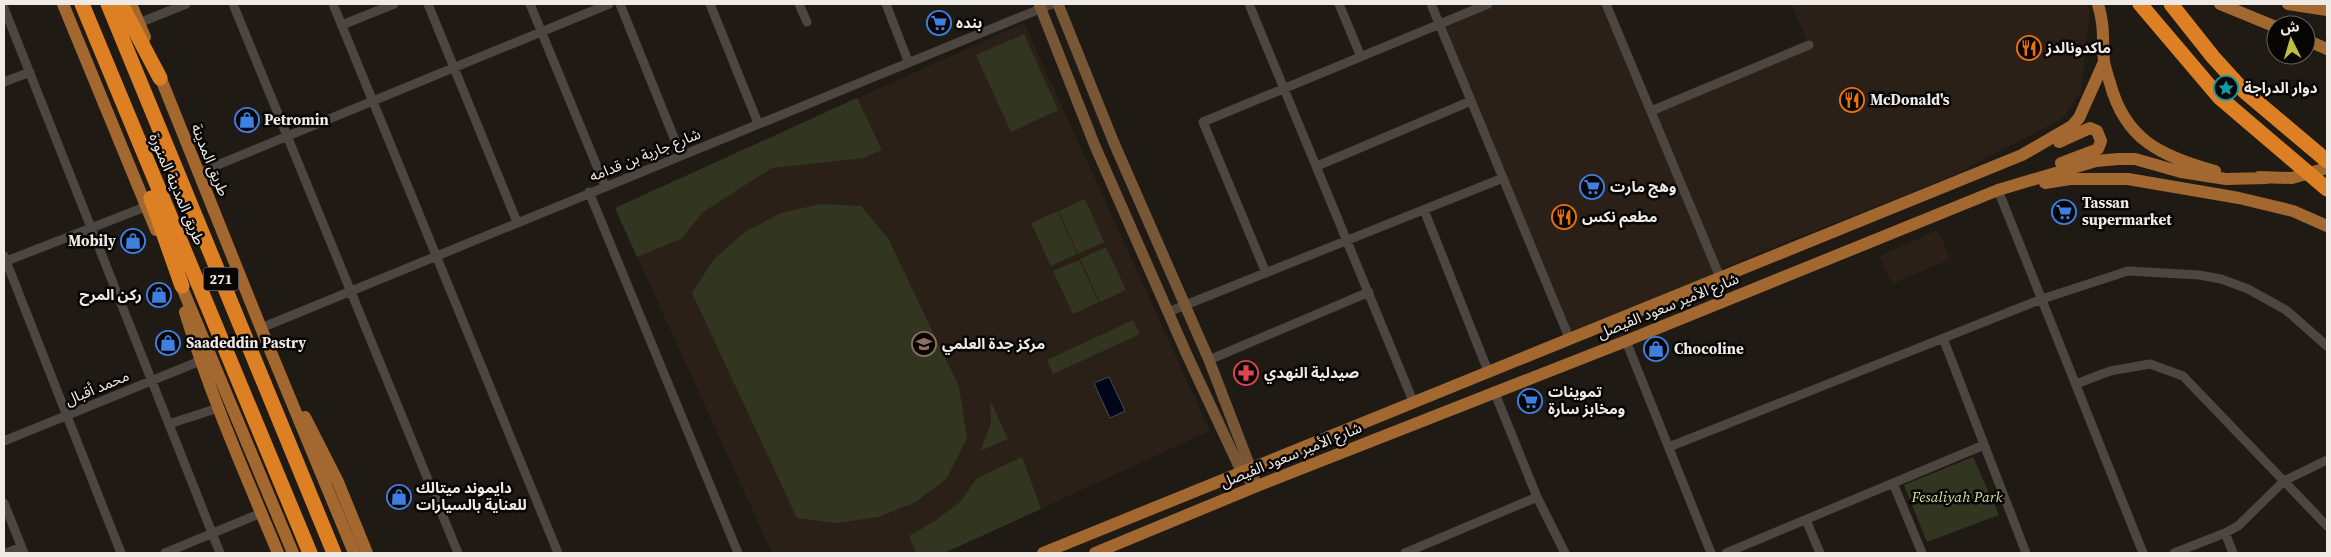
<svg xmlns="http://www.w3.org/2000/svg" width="2331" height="557" viewBox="0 0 2331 557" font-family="'Source Serif 4','Noto Sans Arabic',serif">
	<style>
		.built { fill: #2b2017 }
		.green { fill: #323621 }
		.water { fill: #000519; stroke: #484a56 }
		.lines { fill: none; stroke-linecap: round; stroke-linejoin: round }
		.street { stroke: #4d4540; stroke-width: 9 }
		.secondary { stroke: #785737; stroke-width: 11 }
		.primary { stroke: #a3682f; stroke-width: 12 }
		.highway { stroke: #dd8023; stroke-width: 15 }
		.labels { text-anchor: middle; stroke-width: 5; stroke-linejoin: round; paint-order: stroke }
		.shield { fill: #080604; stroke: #aaa6a2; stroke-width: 1 }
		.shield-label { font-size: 14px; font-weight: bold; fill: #efeae6 }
		.poi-label { font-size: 15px; font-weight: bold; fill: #efeae6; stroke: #080604; text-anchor: start }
		.street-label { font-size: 15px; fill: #efeae6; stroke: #080604 }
		.park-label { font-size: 15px; font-style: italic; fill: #d5dfa2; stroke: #080604 }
	</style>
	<rect width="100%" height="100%" fill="#201a15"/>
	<path class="built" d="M1488,4H1606L1651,110L1809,45L1791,4H2087L2090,9L2081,92L2063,118L1952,176L1717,270L1720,277L1570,340L1439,24Z
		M1024,23L1210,431L944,553H772L615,208Z
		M1938,230L1950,259L1892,284L1879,256Z"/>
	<path class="green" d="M1024,34L1058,110L1011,132L976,55Z
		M857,98L882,150L864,158L772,168L703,212L681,239L637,257L615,208Z
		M1085,199L1104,242L1078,254L1059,211Z
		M821,204L861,206L888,238L959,387L967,438L946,479L914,503L878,517L837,523L797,518L692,293L714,259L745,232L781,213Z
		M1058,211L1077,254L1051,266L1031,223Z
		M1106,247L1126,290L1100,302L1080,259Z
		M1079,260L1099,302L1073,314L1053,271Z
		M1133,320L1140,334L1053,374L1047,360Z
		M990,400L1008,439L980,451L991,423Z
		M1022,457L1041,509L944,553H916L909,536L935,521L960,502L977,478Z
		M1973,457L1999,515L1927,542L1904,485Z"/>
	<path class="water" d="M1109,377L1125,411L1110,418L1094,383Z"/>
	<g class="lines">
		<path class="street" d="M233,4L458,553
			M333,4L558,553
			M428,4L517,222
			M530,4L605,186
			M620,4L681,155
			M710,4L758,123
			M799,4L807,22
			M886,4L908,61
			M1249,4L1413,401
			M1339,4L1361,57
			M1431,4L1570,340
			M1606,4L1720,277
			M4,8L220,553
			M139,23L186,4
			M342,25L394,4
			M4,82L30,72
			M1651,111L1809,45
			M1317,166L1471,101
			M198,173L609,4
			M1998,190L2143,553
			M589,192L738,553
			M1424,210L1488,371
			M4,256L121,553
			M4,262L145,207
			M1266,273L1203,122L1488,4
			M1168,312L1503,178
			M261,328L1052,4
			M1943,338L2026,553
			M1626,341L1711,553
			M1209,360L1369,292
			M2076,384L2110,371L2150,364L2183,376L2327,526
			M1494,391L1537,497L1565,553
			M169,424L218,408
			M4,441L200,361
			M1669,447L2042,299L2128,271L2199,275L2221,279L2248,289L2286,310L2327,346
			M1893,483L1922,553
			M4,503L24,553
			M1806,520L1820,553
			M2225,533L2233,553
			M6,553L21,547
			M165,553L261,513
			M1405,553L1537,497
			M1726,553L1984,445
			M2174,553L2225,533L2238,526L2284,481L2327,460"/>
		<path class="secondary" d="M1039,4L1095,146L1187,355L1242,473L1257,486
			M1058,4L1114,143L1209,360L1254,477"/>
		<path class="primary" d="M63,4L156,230
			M131,4L145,37
			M2098,4C2105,28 2102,38 2104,61C2105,68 2108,76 2110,83C2125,140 2161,156 2215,171
			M2220,4L2276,27
			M2288,4L2327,10
			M2306,40L2327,49
			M157,69L261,328L354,553
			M2059,142L2090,128L2097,131L2101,141L2098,149L2061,163
			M2259,177L2292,178L2327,168
			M2045,183L2070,179H2128L2239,198L2293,211L2327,226
			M178,278L293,553
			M185,312C210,395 245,474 278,553
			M305,417L338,482L367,553
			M1043,553L2022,155L2072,126L2079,118L2104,62
			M1095,553L1257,486L1626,341L1998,190L2096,161L2118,159H2135L2181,172L2226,179L2266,178"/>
		<path class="highway" d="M82,4L310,553
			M108,4L334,553
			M121,4L160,78
			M2140,4L2219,97L2327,189
			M2171,4L2213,57L2244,91L2327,161
			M151,198L182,286"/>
	</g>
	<defs>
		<symbol id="supermarket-ring" viewBox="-11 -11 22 22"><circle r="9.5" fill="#080604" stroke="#3f7fe0" stroke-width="1.5"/><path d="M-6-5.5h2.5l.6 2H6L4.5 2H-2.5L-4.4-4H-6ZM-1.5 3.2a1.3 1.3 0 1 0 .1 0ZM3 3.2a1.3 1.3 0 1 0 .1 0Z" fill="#3f7fe0"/></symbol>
		<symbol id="restaurant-ring" viewBox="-11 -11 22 22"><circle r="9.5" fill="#080604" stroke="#e8710a" stroke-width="1.5"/><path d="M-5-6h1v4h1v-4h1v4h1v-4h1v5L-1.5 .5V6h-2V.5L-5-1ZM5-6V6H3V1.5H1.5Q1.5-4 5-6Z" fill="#e8710a"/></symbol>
		<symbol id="sight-ring" viewBox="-11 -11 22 22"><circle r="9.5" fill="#080604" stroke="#0f9aa8" stroke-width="1.5"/><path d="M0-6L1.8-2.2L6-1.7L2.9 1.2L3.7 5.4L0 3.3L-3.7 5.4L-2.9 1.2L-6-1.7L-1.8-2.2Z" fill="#0f9aa8"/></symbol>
		<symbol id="shop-ring" viewBox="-11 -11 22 22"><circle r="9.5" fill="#080604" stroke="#3f7fe0" stroke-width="1.5"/><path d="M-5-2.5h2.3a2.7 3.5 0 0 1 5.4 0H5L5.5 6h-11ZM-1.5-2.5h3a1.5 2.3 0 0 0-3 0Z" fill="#3f7fe0"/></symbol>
		<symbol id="university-ring" viewBox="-11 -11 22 22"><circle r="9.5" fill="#080604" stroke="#8d6e63" stroke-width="1.5"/><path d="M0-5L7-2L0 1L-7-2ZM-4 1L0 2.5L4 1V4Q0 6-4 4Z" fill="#8d6e63"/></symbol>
		<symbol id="pharmacy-ring" viewBox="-11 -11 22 22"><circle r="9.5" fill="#080604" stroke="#e0444e" stroke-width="1.5"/><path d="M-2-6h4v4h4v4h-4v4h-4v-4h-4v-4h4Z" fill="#e0444e"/></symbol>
	</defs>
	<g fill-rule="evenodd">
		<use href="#supermarket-ring" x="925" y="9" width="28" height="28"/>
		<use href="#restaurant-ring" x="2015" y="34" width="28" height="28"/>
		<use href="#sight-ring" x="2212" y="74" width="28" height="28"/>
		<use href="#restaurant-ring" x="1838" y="86" width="28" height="28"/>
		<use href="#shop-ring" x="233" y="106" width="28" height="28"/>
		<use href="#supermarket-ring" x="1578" y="173" width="28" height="28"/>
		<use href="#supermarket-ring" x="2050" y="198" width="28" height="28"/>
		<use href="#restaurant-ring" x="1550" y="203" width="28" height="28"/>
		<use href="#shop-ring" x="119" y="227" width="28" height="28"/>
		<use href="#shop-ring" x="145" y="281" width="28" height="28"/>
		<use href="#shop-ring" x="154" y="329" width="28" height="28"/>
		<use href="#university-ring" x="910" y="330" width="28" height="28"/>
		<use href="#shop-ring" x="1642" y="335" width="28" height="28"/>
		<use href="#pharmacy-ring" x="1232" y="359" width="28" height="28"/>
		<use href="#supermarket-ring" x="1516" y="387" width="28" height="28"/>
		<use href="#shop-ring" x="385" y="483" width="28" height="28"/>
	</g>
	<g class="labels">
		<rect class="shield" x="203.5" y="267.5" width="35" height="23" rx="4"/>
		<g class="shield-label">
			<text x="221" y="284">271</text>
		</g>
		<g class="poi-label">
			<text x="956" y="28">بنده</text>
			<text x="2046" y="53">ماكدونالدز</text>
			<text x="2244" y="93">دوار الدراجة</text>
			<text x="1870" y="105">McDonald's</text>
			<text x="264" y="125">Petromin</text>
			<text x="1610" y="192">وهج مارت</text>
			<text x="2082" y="208">Tassan<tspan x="2082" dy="17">supermarket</tspan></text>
			<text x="1582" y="222">مطعم نكس</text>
			<text x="116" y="246" text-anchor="end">Mobily</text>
			<text x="142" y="300" text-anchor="end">ركن المرح</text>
			<text x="186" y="348">Saadeddin Pastry</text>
			<text x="942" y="349">مركز جدة العلمي</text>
			<text x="1674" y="354">Chocoline</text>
			<text x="1264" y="378">صيدلية النهدي</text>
			<text x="1548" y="397">تموينات<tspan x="1548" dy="17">ومخابز سارة</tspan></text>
			<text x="416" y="493">دايموند ميتالك<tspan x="416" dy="17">للعناية بالسيارات</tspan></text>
		</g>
		<g class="street-label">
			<text transform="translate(645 155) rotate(-22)" y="5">شارع جارية بن قدامه</text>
			<text transform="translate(210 160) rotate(68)" y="5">طريق المدينة</text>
			<text transform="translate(177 189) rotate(67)" y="5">طريق المدينة المنورة</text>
			<text transform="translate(1668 306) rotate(-22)" y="5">شارع الأمير سعود الفيصل</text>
			<text transform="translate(97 388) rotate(-23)" y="5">محمد أقبال</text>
			<text transform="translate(1291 455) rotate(-22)" y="5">شارع الأمير سعود الفيصل</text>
		</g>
		<g class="park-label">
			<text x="1957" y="502">Fesaliyah Park</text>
		</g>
	</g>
	<rect width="2331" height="557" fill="none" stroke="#efeae6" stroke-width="10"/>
	<g transform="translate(2291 40) rotate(355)"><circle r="24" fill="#080604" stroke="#64615e"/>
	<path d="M0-4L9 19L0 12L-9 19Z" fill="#bcbf44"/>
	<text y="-8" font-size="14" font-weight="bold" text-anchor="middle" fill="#efeae6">ش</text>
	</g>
</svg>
